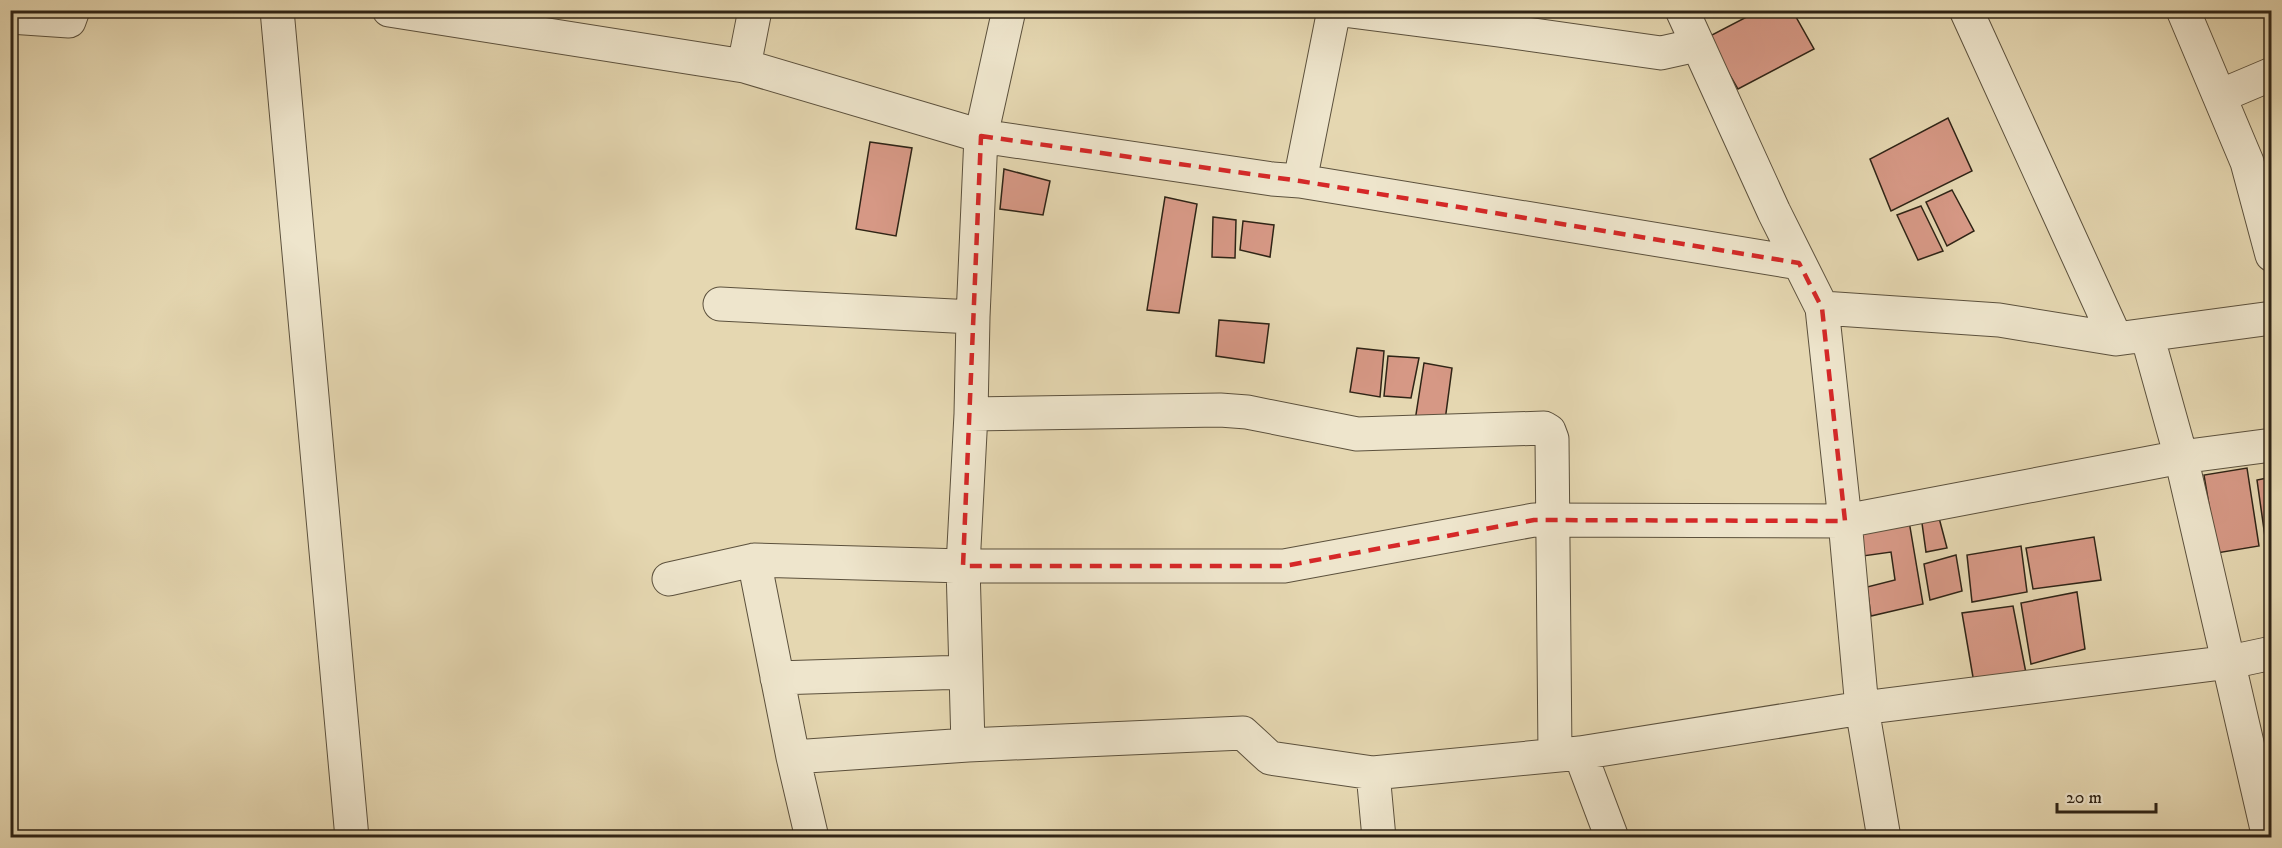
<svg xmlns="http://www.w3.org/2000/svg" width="2282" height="848" viewBox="0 0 2282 848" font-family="'IM FELL DW Pica',serif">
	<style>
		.building { fill: #d69885; stroke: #2f2416; stroke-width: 1.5 }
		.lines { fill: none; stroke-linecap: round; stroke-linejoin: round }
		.minor-casing { stroke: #5c513d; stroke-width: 35 }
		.minor { stroke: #eee5cc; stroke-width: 33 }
		.marked { fill: none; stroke: #d62828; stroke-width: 4.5; stroke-dasharray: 12 8; stroke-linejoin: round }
	</style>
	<rect width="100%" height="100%" fill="#e5d7b1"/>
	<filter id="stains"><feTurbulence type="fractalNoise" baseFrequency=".00333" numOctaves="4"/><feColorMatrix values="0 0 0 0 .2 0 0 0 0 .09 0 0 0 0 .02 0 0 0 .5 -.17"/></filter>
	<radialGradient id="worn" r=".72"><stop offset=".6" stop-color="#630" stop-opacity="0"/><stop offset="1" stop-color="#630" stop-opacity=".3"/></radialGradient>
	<path class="building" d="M1760,10H1792L1814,49L1738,89L1708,37Z
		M1948,118L1972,171L1891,211L1870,159Z
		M870,142L912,148L896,236L856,229Z
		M1004,169L1050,181L1043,215L1000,209Z
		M1952,190L1974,231L1947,246L1926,202Z
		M1165,197L1197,204L1179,313L1147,310Z
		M1921,206L1943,251L1918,260L1897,215Z
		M1213,217L1236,220L1235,258L1212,257Z
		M1243,221L1274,225L1270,257L1240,250Z
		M1219,320L1269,324L1264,363L1216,356Z
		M1357,348L1384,351L1380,397L1350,392Z
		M1388,356L1419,358L1411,398L1384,396Z
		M1424,363L1452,368L1444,428L1415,421Z
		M2247,468L2259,546L2217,553L2204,475Z
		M2272,477V543L2266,544L2257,480Z
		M1938,514L1947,548L1926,552L1921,516Z
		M1909,521L1923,604L1871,616L1867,587L1895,580L1891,552L1863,556L1861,530Z
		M2094,537L2101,580L2033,589L2026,548Z
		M2021,546L2027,592L1972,602L1967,555Z
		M1956,555L1962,591L1930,600L1924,564Z
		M2077,592L2085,649L2031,664L2021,603Z
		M2013,606L2026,673L1974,683L1962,613Z"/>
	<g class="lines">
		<defs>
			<path id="minor" d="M277,10L352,838
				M389,10L744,66L981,136L1272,179L1300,181L1799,263
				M1343,10L1498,30L1661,53L1697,45
				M1682,10L1774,212L1822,308L1845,521L1862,708L1884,838
				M1966,10L2116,339
				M2183,10L2247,162L2272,255
				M10,17L69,21L73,10
				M744,66L755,10
				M2220,96L2272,74
				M1300,181L1334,10
				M720,304L973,317
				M1822,308L1999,320L2116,339L2272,318
				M2147,335L2181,457L2269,838
				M971,414L1220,410L1247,412L1357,434L1544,428L1549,431L1552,439L1555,754
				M754,560L793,757L812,838
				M669,579L754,560L963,566H1284L1534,520L1845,521L2181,457L2272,445
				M777,678L966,672
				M968,745L963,566L971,414L973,317L981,136L1009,10
				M1580,753L1612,838
				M793,757L968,745L1243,733L1270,758L1373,773L1580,753L1862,708L2230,662L2272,653
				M1373,773L1379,838"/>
		</defs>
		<use href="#minor" class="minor-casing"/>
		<use href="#minor" class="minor"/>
	</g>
	<path class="marked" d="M981,136L1300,181L1799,263L1822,308L1845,521L1534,520L1284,566H963Z"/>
	<rect width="2282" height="848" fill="none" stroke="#e5d7b1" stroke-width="36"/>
	<rect x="12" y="12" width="2258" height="824" fill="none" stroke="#2f2416" stroke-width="3"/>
	<rect x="18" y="18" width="2246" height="812" fill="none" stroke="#2f2416" stroke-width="1.5"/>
	<path d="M2057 803v9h99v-9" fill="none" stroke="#2f2416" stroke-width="3"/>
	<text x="2066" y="803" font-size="18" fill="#2f2416" stroke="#eee5cc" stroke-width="4.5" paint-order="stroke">20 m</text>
	<rect width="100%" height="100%" filter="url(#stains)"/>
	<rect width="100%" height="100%" fill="url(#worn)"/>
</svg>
